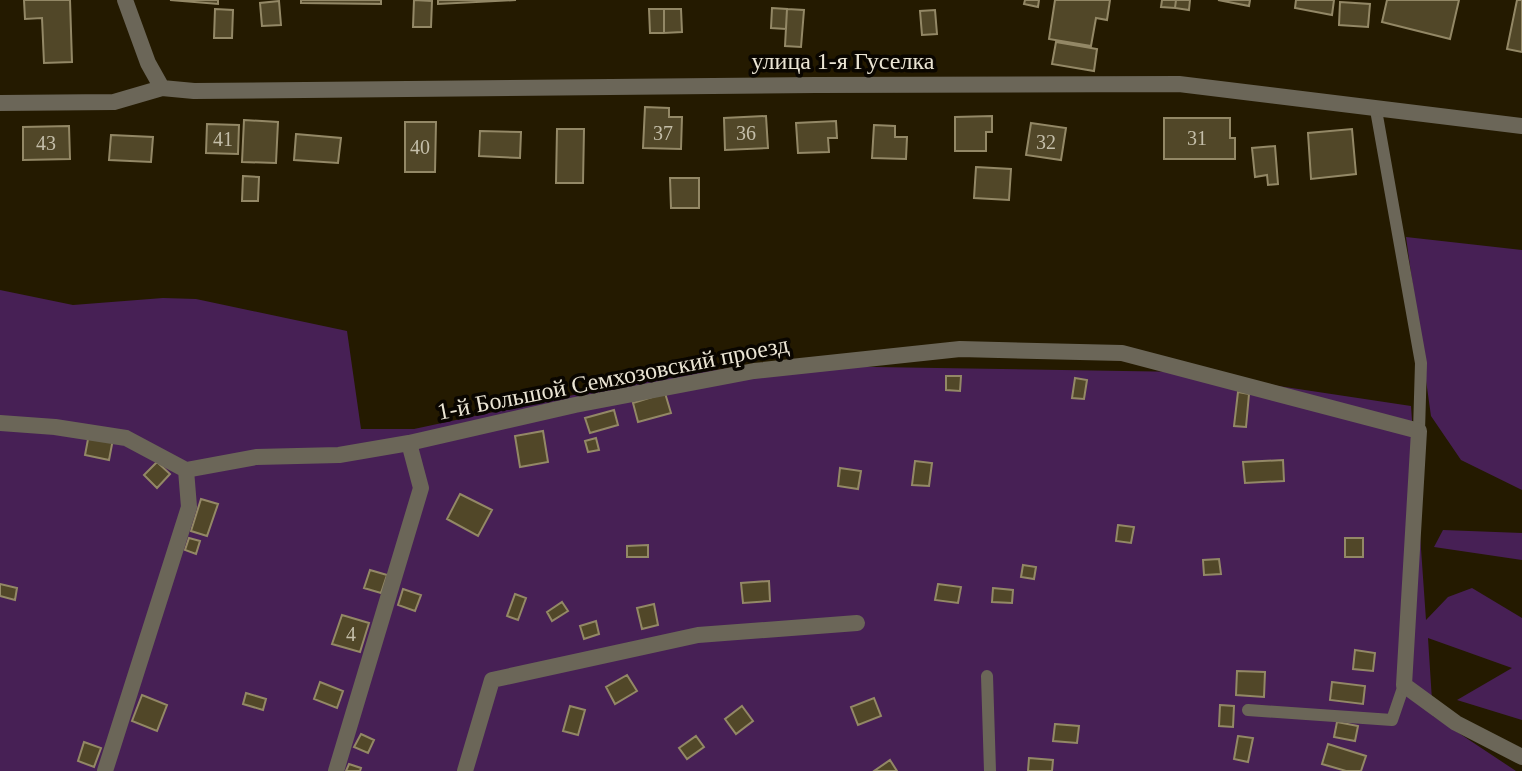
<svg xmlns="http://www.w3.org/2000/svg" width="1522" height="771" viewBox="0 0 1522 771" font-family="Georgia,serif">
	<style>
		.green { fill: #472055 }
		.building { fill: #514728; stroke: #938866; stroke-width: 2 }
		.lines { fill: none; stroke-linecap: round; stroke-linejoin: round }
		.service { stroke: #6b6658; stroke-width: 12 }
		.minor { stroke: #6b6658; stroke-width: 16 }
		.labels { text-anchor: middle; stroke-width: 7; stroke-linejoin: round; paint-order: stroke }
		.number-label { font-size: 20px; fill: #c4bea9 }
		.street-label { font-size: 24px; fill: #ebe5d4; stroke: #0a0600 }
	</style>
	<rect width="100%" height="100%" fill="#241a00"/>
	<path class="green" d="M1406,237L1522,250V490L1461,460L1431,416Z
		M0,290L73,305L163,298L196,299L347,331L361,429H414L611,387L747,365L1186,372L1411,406L1426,620L1448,597L1472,588L1522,618V720L1457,700L1512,668L1428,638L1433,716L1516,771H0Z
		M1443,530L1522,533V560L1434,547Z"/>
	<path class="building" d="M24,0H70L72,62L44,63L42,18L25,19Z
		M170,0H218V4Z
		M301,0H381V4L301,3Z
		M414,0L432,1L431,27H413Z
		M438,0H516L438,4Z
		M1025,0H1039L1038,7L1024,4Z
		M1055,0H1110L1107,20L1096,18L1091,46L1049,39Z
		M1162,0H1176L1175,8L1161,7Z
		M1176,0H1190L1189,10L1175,8Z
		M1218,0H1250L1249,6Z
		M1296,0H1334L1332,15L1295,8Z
		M1387,0H1459L1450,39L1382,22Z
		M1517,0H1522V52L1507,49Z
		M279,1L281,25L262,26L260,3Z
		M1340,2L1370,4L1368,27L1339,25Z
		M772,8L787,9L786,29L771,28Z
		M215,9L233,10L232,38H214Z
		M649,9H664V33H650Z
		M664,9H681L682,32L664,33Z
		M787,9L804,10L801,47L785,46Z
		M935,10L937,34L922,35L920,11Z
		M1056,42L1097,49L1094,71L1052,64Z
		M645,107L669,108V117H682L681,149L643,148Z
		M766,116L768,148L725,150L724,118Z
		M992,116V132H986V151H955V117Z
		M1164,118H1230V138H1235V159H1164Z
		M244,120L278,122L276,163L242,162Z
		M836,121L837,138H828L829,152L798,153L796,123Z
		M405,122H436L435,172H405Z
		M1031,123L1066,128L1061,160L1026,155Z
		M207,124L239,125L238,154L206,153Z
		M874,125L895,126V137H907L906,159L872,158Z
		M69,126L70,159L23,160V127Z
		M557,129H584L583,183H556Z
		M1352,129L1356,174L1311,179L1308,133Z
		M480,131L521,132L520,158L479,156Z
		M296,134L341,138L338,163L294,160Z
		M111,135L153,137L151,162L109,160Z
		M1275,146L1278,184L1268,185L1267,175L1255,177L1252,148Z
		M976,167L1011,169L1009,200L974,198Z
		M243,176L259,177L258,201H242Z
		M670,178H699V208H671Z
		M946,376H961L960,391L946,390Z
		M1075,378L1087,380L1084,399L1072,398Z
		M1238,392L1249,394L1246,427L1234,426Z
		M665,393L671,413L638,422L633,403Z
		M614,410L618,425L590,433L585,418Z
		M543,431L548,462L520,467L515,436Z
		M89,434L113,439L109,460L85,455Z
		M596,438L599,450L588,452L585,441Z
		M1283,460L1284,481L1245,483L1243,462Z
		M915,461L932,463L929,486L912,485Z
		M157,462L170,474L157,488L144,475Z
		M840,468L861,471L858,489L838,486Z
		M460,494L492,510L478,536L447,519Z
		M201,499L218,504L207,536L191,531Z
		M1118,525L1134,527L1131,543L1116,541Z
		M189,538L200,541L196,554L185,550Z
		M1345,538H1363V557H1345Z
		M648,545V557H627V546Z
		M1219,559L1221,574L1204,575L1203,560Z
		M1023,565L1036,567L1034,579L1021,577Z
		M370,570L387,575L381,593L364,588Z
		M769,581L770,601L743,603L741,583Z
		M0,584L17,588L15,600L0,596Z
		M938,584L961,587L958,603L935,600Z
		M993,588L1013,590L1012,603L992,602Z
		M403,589L421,595L415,611L398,605Z
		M515,594L526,598L518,620L507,616Z
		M562,602L568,611L552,621L547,612Z
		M654,604L658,625L642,629L637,608Z
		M342,615L369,623L360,652L332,644Z
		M596,621L599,634L584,639L580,626Z
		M1355,650L1375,653L1373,671L1353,669Z
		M1237,671L1265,672L1264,697L1236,695Z
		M627,675L637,691L615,704L606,687Z
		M320,682L343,691L337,708L314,699Z
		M1332,682L1365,686L1363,704L1330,700Z
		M246,693L266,699L263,710L243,704Z
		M142,695L167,705L157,731L132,721Z
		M874,698L881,716L858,725L851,707Z
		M1220,705L1234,706L1233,727L1219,726Z
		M570,706L585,710L578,735L563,731Z
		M742,706L753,721L736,734L725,719Z
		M1337,722L1358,726L1355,741L1334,737Z
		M1055,724L1079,726L1077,743L1053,741Z
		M361,734L374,740L368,753L354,747Z
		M696,736L704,747L687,759L679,748Z
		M1238,736L1253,738L1248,762L1234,759Z
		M84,742L101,748L94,767L78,761Z
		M1328,744L1366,756L1361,771H1346L1322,764Z
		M1029,758L1053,760L1052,771H1028Z
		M890,760L897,771H874Z
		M349,764L361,768L360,771H346Z"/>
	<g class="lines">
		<path class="service" d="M1376,110L1421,363L1419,431
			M987,676L990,771
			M1248,710L1392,720L1404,685"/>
		<path class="minor" d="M125,0L148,63L162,88
			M0,103L114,102L162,88L194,91L816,85L1179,84L1522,126
			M0,423L55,427L126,438L186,470L256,457L339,455L409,443L575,405L754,371L960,349L1122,353L1419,431L1404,685L1456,723L1522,757
			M105,771L189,507L186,470
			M336,771L421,488L409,443
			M465,771L492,680L698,635L857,623"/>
	</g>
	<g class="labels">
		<g class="number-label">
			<text x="663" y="140">37</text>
			<text x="746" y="140">36</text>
			<text x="1197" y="145">31</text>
			<text x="223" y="146">41</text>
			<text x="1046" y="149">32</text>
			<text x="46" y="150">43</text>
			<text x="420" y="154">40</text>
			<text x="351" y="641">4</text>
		</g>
		<g class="street-label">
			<text x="843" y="69">улица 1-я Гуселка</text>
			<text transform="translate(613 378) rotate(-11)" y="8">1-й Большой Семхозовский проезд</text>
		</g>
	</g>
</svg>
